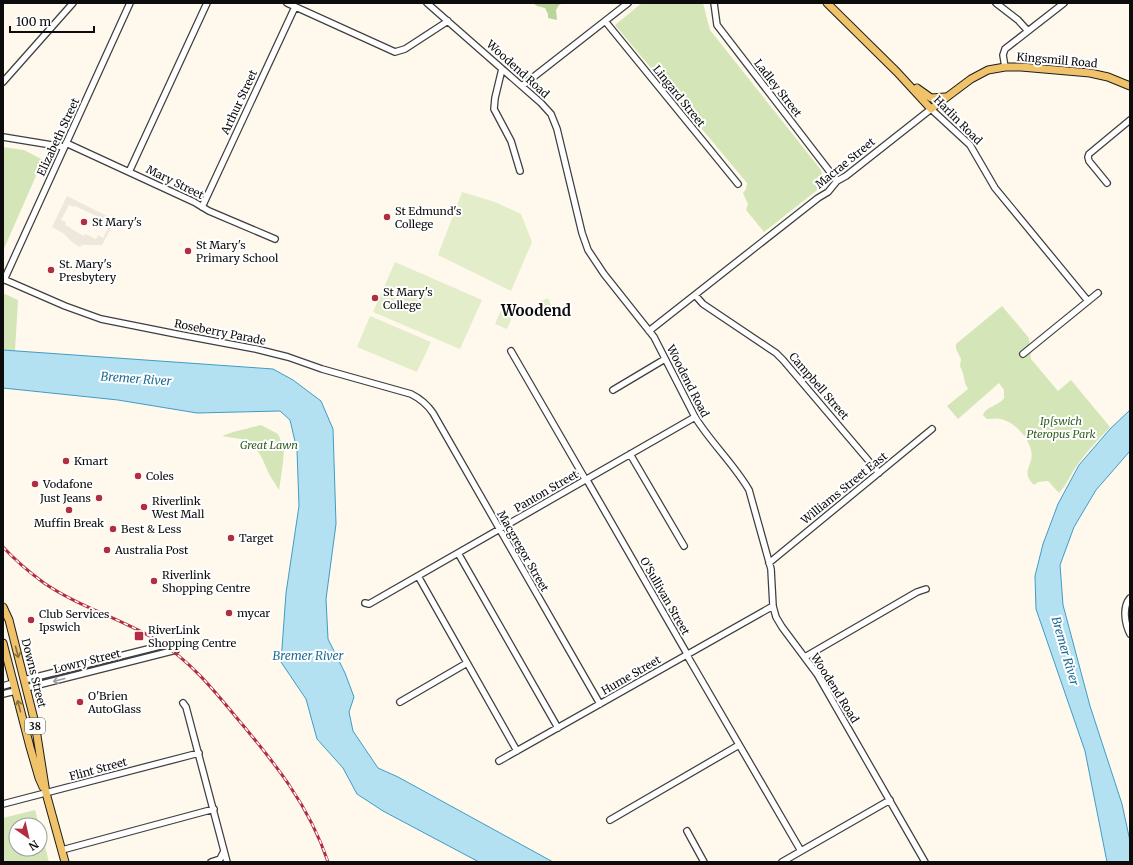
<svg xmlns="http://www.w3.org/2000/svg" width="1133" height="865" viewBox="0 0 1133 865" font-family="Merriweather,serif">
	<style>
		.green { fill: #d4e6b8 }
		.forest { fill: #bad598 }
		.pitch { fill: #e4edc9 }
		.plaza { fill: #ede7dc; fill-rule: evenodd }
		.water { fill: #b4e1f2; stroke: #409cc4 }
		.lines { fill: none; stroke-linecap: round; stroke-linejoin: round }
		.minor-casing { stroke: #3f3f3f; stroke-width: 8 }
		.major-casing { stroke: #1d1d1d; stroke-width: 9 }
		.minor { stroke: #fff; stroke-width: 5.5 }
		.major { stroke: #f0c36a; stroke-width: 7 }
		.rail-casing { stroke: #b32d40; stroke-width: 3 }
		.rail { stroke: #fff; stroke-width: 1.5; stroke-dasharray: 4.5; stroke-linecap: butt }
		.oneway { stroke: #897140 }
		.oneway2 { stroke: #9e9e9e }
		.poi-dot { fill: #b32d40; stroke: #fff; stroke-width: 1.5 }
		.labels { text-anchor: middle; stroke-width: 4; stroke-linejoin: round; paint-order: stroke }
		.shield { fill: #fff; stroke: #555; stroke-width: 1 }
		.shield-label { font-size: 10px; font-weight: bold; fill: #0c0c0c }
		.street-label { font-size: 11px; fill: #0c0c0c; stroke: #fff }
		.poi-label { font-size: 11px; fill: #0c0c0c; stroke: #fff; text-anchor: start }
		.park-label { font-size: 11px; font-style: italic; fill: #345f21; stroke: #fff }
		.water-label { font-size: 12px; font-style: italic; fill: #1e6c95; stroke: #fff }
		.district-label { font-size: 15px; font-weight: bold; fill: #0c0c0c; stroke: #fff }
	</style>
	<rect width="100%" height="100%" fill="#fef9ec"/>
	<path class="green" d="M642,3H703L710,30L821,170L825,184L764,232L746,210L748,204L743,193L746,189L747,183L615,25Z
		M3,147L24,150L43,160L3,251Z
		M3,293L18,300L15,351H3Z
		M1002,306L1029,338L1031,359L1058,391L1071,380L1110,427C1099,439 1087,451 1078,464C1071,473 1067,485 1059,493L1048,481L1038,482L1034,485C1019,470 1035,466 1031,450C1028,437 1014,421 1000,419C996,418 991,419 987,419L983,415C986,406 999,406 1004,398V390L999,383L958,419L947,406L968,389L965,383L963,373L960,366L961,359L956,349V344Z
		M261,425L278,434L284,448L283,463L279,490L269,474L262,458L255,447L241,439L222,436L233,432Z
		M35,810L39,825H16V849H40V827L49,862H3V818Z"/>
	<path class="forest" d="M533,3H563L559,5L556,10L557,20L548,18V14L545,8L537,6Z"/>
	<path class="pitch" d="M462,192L495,202L521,214L532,242L511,291L438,255Z
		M395,262L482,300L460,349L373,312Z
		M548,298L552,307L541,313L537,303Z
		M501,310L513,315L507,329L495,324Z
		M370,316L431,342L417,372L357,347Z"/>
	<path class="plaza" d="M67,196L115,220L102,245H82L80,247L72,242L63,233L52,227ZM69,205L74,207L75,206L105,220L103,224L109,227L103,238L98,235L96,239L85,234L84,236L71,229V228L65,225L66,222L61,220Z"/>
	<path class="water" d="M3,350L273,369L293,380L321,401L333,429L336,524L326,599L328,639L345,673L354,697L349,712L353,731L378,768L398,777L553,862H479L383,811L357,794L343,768L317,739L306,699L281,662L286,593L299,506L297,450L290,420L280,411L197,413L118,400L3,388Z
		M1130,410V451L1096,490L1074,527L1060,565L1063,605L1090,706L1122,804L1130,841V862H1107L1085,751L1036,609L1035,576L1043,544L1058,504L1079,465L1110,429Z"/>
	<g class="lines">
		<defs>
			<path id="minor" d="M287,3L395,52L405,49L448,21
				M427,3L541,103L551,114L557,129L582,233L588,250L604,274L654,337L695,417C711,443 734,464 749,490L771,569L773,606L776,617L782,627L817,674L925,862
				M714,3L717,25L837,181
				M996,3L1018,20L1028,31
				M605,21L738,184
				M1005,67L1003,55L1005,49L1064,3
				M502,69L495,98L494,109L511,141L520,171
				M3,82L73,3
				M522,86L628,3
				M3,137L64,147
				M66,143L194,202L209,211L275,239
				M129,172L207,3
				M1107,183L1089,161L1088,157L1089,154L1130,120
				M202,207L295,7
				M3,279L65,306L101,319L176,334L256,349L288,357L322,369L411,394C421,399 427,404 433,413L600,704
				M4,280L130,3
				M695,295L703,304L776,353L783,360L879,473
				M649,331L818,198L828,192L837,181L846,176L931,109L970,145L995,188L1088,301
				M511,351L584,477L588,482L686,652L688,657L801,851
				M1023,354L1098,293
				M613,390L665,359
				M630,454L684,546
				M458,553L558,728
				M769,563L932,429
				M418,576L517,751
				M1130,598C1122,607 1125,624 1130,634
				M365,603L369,604L695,417
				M805,657L917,592L926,589
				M24,680L168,644
				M3,686L13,683
				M26,688L176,650
				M3,694L15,691
				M400,702L467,663
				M183,703L186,707L227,862
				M499,761L773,606
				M3,804L199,753
				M610,820L739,745
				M687,831L704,862
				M62,850L214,809
				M211,862L220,859L224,851
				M782,862L890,800"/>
			<path id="major" d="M827,3L897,72L931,109L971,79L988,70L1005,67H1021L1090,73L1108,77L1130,86
				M917,88L931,98L945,97
				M3,607L9,620L35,723L46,793L65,862
				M3,643L30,747L39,778L43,787"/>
		</defs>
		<use href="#minor" class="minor-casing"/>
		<use href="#major" class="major-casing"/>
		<use href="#minor" class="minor"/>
		<use href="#major" class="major"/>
		<defs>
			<path id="rail" d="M3,547C16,561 29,572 44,583C79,607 122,619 158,641C189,660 213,689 236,717C274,762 309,805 328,862"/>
		</defs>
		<use href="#rail" class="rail-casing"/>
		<use href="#rail" class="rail"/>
	</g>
	<defs><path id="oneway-shaft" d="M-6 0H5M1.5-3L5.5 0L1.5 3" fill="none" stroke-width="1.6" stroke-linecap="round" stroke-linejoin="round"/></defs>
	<g class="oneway">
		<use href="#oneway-shaft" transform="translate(17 652) rotate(75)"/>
		<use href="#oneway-shaft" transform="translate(19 706) rotate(-105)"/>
	</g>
	<use class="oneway2" href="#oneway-shaft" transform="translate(59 680) rotate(165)"/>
	<g class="poi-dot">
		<circle cx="387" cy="217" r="4"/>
		<circle cx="84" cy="222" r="4"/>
		<circle cx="188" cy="251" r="4"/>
		<circle cx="51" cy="270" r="4"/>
		<circle cx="375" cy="298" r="4"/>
		<circle cx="66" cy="461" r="4"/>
		<circle cx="138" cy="476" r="4"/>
		<circle cx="35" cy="484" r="4"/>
		<circle cx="99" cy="498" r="4"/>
		<circle cx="144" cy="507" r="4"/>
		<circle cx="69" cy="510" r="4"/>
		<circle cx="113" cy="529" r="4"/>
		<circle cx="231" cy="538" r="4"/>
		<circle cx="107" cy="550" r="4"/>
		<circle cx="154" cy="581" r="4"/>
		<circle cx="229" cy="613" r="4"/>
		<circle cx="31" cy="620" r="4"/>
		<rect x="134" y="631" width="10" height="10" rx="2"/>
		<circle cx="80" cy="702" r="4"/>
	</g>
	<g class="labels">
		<rect class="shield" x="25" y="718" width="20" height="16" rx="3"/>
		<g class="shield-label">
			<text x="35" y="730">38</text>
		</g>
		<g class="street-label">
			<text transform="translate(1057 60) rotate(5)" y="4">Kingsmill Road</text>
			<text transform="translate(518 69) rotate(42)" y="4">Woodend Road</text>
			<text transform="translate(778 88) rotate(52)" y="4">Ladley Street</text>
			<text transform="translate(679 96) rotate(51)" y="4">Lingard Street</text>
			<text transform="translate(239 102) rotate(-65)" y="4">Arthur Street</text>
			<text transform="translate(958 120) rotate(45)" y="4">Harlin Road</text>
			<text transform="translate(58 137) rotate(-65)" y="4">Elizabeth Street</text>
			<text transform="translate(845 163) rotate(-39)" y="4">Macrae Street</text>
			<text transform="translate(175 182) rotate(26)" y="4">Mary Street</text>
			<text transform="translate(220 332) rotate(11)" y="4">Roseberry Parade</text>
			<text transform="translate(688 381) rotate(63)" y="4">Woodend Road</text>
			<text transform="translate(819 386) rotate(49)" y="4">Campbell Street</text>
			<text transform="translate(844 488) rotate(-39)" y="4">Williams Street East</text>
			<text transform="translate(546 491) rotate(-30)" y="4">Panton Street</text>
			<text transform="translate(523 551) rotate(60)" y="4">Macgregor Street</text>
			<text transform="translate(665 596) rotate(60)" y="4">O'Sullivan Street</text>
			<text transform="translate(87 661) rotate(-14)" y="4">Lowry Street</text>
			<text transform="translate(34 673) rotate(76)" y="4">Downs Street</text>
			<text transform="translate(631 675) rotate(-30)" y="4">Hume Street</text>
			<text transform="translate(835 688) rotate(58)" y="4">Woodend Road</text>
			<text transform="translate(98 769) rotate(-15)" y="4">Flint Street</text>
		</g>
		<g class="poi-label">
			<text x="395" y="215">St Edmund's<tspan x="395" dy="13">College</tspan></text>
			<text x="92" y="226">St Mary's</text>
			<text x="196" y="249">St Mary's<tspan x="196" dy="13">Primary School</tspan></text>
			<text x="59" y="268">St. Mary's<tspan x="59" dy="13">Presbytery</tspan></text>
			<text x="383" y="296">St Mary's<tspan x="383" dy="13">College</tspan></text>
			<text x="74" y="465">Kmart</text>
			<text x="146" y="480">Coles</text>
			<text x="43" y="488">Vodafone</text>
			<text x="91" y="502" text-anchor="end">Just Jeans</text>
			<text x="152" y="505">Riverlink<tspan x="152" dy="13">West Mall</tspan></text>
			<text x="69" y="527" text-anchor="middle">Muffin Break</text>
			<text x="121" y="533">Best &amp; Less</text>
			<text x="239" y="542">Target</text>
			<text x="115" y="554">Australia Post</text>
			<text x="162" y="579">Riverlink<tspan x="162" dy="13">Shopping Centre</tspan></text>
			<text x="237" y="617">mycar</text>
			<text x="39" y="618">Club Services<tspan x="39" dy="13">Ipswich</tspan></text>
			<text x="148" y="634">RiverLink<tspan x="148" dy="13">Shopping Centre</tspan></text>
			<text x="88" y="700">O'Brien<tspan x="88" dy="13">AutoGlass</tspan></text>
		</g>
		<g class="park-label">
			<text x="1061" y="425">Ip[swich<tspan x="1061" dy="13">Pteropus Park</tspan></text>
			<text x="269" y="449">Great Lawn</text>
		</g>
		<g class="water-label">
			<text transform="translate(136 379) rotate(4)" y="4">Bremer River</text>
			<text transform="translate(1065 651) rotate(74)" y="4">Bremer River</text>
			<text x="308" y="660">Bremer River</text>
		</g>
		<g class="district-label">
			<text x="536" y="316">Woodend</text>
		</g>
	</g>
	<rect width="1133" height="865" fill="none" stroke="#0c0c0c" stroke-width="8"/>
	<g transform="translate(28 837) rotate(146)"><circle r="19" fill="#ffffff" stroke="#9e9e9e"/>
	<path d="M0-3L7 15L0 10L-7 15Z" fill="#b32d40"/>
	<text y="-6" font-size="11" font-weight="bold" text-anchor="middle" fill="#0c0c0c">N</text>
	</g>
	<path d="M10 26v6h84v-6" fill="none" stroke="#0c0c0c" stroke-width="2"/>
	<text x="16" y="26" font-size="12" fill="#0c0c0c" stroke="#ffffff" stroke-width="3" paint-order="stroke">100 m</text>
</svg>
